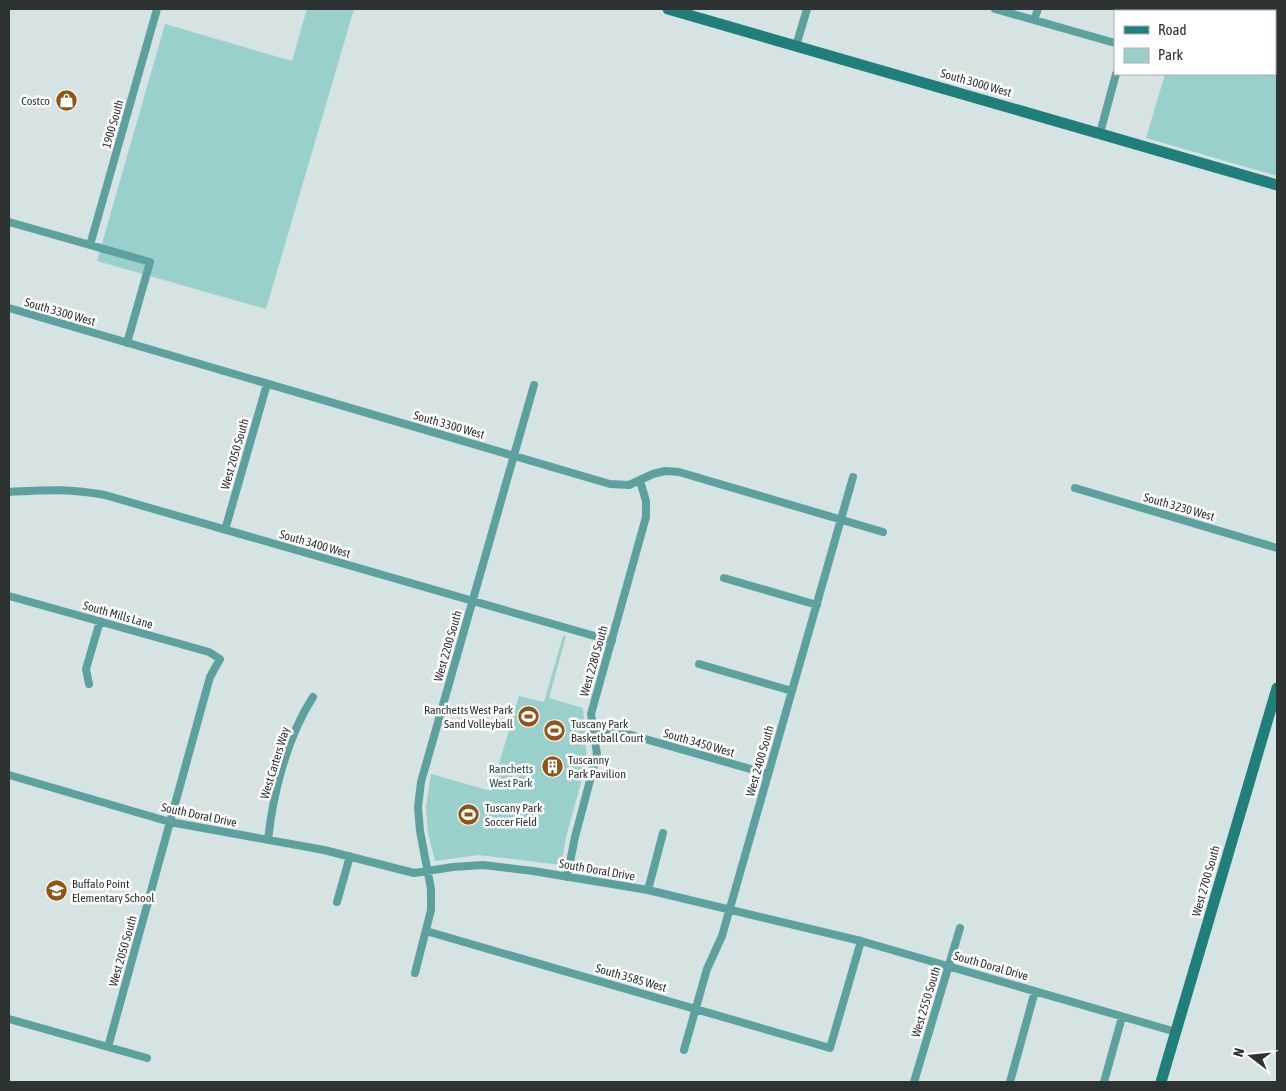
<svg xmlns="http://www.w3.org/2000/svg" width="1286" height="1091" viewBox="0 0 1286 1091" font-family="'Asap Condensed',sans-serif">
	<style>
		.green { fill: #99d0cc }
		.lines { fill: none; stroke-linecap: round; stroke-linejoin: round }
		.street { stroke: #5da19e; stroke-width: 8 }
		.secondary { stroke: #207e7b; stroke-width: 11 }
		.labels { text-anchor: middle; stroke-width: 5; stroke-linejoin: round; paint-order: stroke }
		.street-label { font-size: 12px; fill: #2d3332; stroke: #fff }
		.poi-label { font-size: 12px; fill: #2d3332; stroke: #fff; text-anchor: start }
		.park-label { font-size: 12px; fill: #214e4c; stroke: #fff }
	</style>
	<rect width="100%" height="100%" fill="#d5e3e2"/>
	<path class="green" d="M307,9H354L266,309L97,261L165,24L292,61Z
		M1183,9H1277V176L1146,138L1165,74H1275V11H1183Z
		M563,636H566L549,698L583,708L587,761L566,837L561,865L479,855L435,861L428,833L426,807L431,774L491,791L519,696L544,702Z"/>
	<g class="lines">
		<path class="street" d="M995,9L1115,43
			M1134,11L1135,9
			M1034,20L1038,9
			M796,46L807,9
			M1100,133L1116,74
			M9,222L150,262L127,343
			M90,245L157,9
			M9,308L610,484L629,485L653,474L665,471L679,472L883,532
			M1075,488L1277,548
			M9,492C45,490 69,488 105,495L612,641
			M225,530L267,384
			M724,578L817,605
			M9,596L209,652L220,659L210,677L108,1047
			M699,664L792,691
			M89,684L86,669L100,621
			M594,733L610,729L768,774
			M9,775L170,822L324,850L414,873L453,867L483,865L533,871L648,890L861,941L1176,1032
			M268,840C273,793 287,737 313,697
			M567,877L575,837L597,754L591,714L646,517V501L640,481
			M648,890L663,833
			M337,902L350,856
			M426,931L830,1048L861,941
			M415,973L431,910V889L420,831L418,807L421,782L534,385
			M9,1019L147,1058
			M684,1050L707,969L722,936L853,477
			M914,1082L960,928
			M1010,1082L1035,991
			M1104,1082L1122,1017"/>
		<path class="secondary" d="M668,9L1277,185
			M1161,1082L1277,688"/>
	</g>
	<defs>
		<symbol id="shop-disc" viewBox="-11 -11 22 22"><circle r="9.5" fill="#915416" stroke="#fff"/><path d="M-5-2.5h2.3a2.7 3.5 0 0 1 5.4 0H5L5.5 6h-11ZM-1.5-2.5h3a1.5 2.3 0 0 0-3 0Z" fill="#fff"/></symbol>
		<symbol id="stadium-disc" viewBox="-11 -11 22 22"><circle r="9.5" fill="#915416" stroke="#fff"/><path d="M0-5a6.5 5 0 1 0 0 10a6.5 5 0 1 0 0-10ZM-3.5-1.8h7v3.6h-7Z" fill="#fff"/></symbol>
		<symbol id="building-disc" viewBox="-11 -11 22 22"><circle r="9.5" fill="#915416" stroke="#fff"/><path d="M-4-6H4V6H1V3H-1V6H-4ZM-2.5-4.3h1.7v1.8h-1.7ZM.8-4.3h1.7v1.8H.8ZM-2.5-1h1.7V.8h-1.7ZM.8-1h1.7V.8H.8Z" fill="#fff"/></symbol>
		<symbol id="school-disc" viewBox="-11 -11 22 22"><circle r="9.5" fill="#915416" stroke="#fff"/><path d="M0-5L7-2L0 1L-7-2ZM-4 1L0 2.5L4 1V4Q0 6-4 4Z" fill="#fff"/></symbol>
	</defs>
	<g fill-rule="evenodd">
		<use href="#shop-disc" x="54" y="88" width="25" height="25"/>
		<use href="#stadium-disc" x="516" y="704" width="25" height="25"/>
		<use href="#stadium-disc" x="542" y="718" width="25" height="25"/>
		<use href="#building-disc" x="540" y="754" width="25" height="25"/>
		<use href="#stadium-disc" x="456" y="802" width="25" height="25"/>
		<use href="#school-disc" x="44" y="878" width="25" height="25"/>
	</g>
	<g class="labels">
		<g class="street-label">
			<text transform="translate(976 83) rotate(16)" y="4">South 3000 West</text>
			<text transform="translate(113 124) rotate(-74)" y="4">1900 South</text>
			<text transform="translate(60 312) rotate(16)" y="4">South 3300 West</text>
			<text transform="translate(449 425) rotate(16)" y="4">South 3300 West</text>
			<text transform="translate(235 454) rotate(-74)" y="4">West 2050 South</text>
			<text transform="translate(1179 507) rotate(16)" y="4">South 3230 West</text>
			<text transform="translate(315 544) rotate(16)" y="4">South 3400 West</text>
			<text transform="translate(118 615) rotate(16)" y="4">South Mills Lane</text>
			<text transform="translate(448 646) rotate(-74)" y="4">West 2200 South</text>
			<text transform="translate(594 661) rotate(-74)" y="4">West 2280 South</text>
			<text transform="translate(699 743) rotate(16)" y="4">South 3450 West</text>
			<text transform="translate(760 761) rotate(-74)" y="4">West 2400 South</text>
			<text transform="translate(275 763) rotate(-73)" y="4">West Carters Way</text>
			<text transform="translate(199 815) rotate(12)" y="4">South Doral Drive</text>
			<text transform="translate(597 870) rotate(10)" y="4">South Doral Drive</text>
			<text transform="translate(1206 881) rotate(-74)" y="4">West 2700 South</text>
			<text transform="translate(123 951) rotate(-74)" y="4">West 2050 South</text>
			<text transform="translate(991 966) rotate(16)" y="4">South Doral Drive</text>
			<text transform="translate(631 978) rotate(16)" y="4">South 3585 West</text>
			<text transform="translate(926 1002) rotate(-73)" y="4">West 2550 South</text>
		</g>
		<g class="poi-label">
			<text x="50" y="105" text-anchor="end">Costco</text>
			<text x="513" y="714" text-anchor="end">Ranchetts West Park<tspan x="513" dy="14">Sand Volleyball</tspan></text>
			<text x="571" y="728">Tuscany Park<tspan x="571" dy="14">Basketball Court</tspan></text>
			<text x="568" y="764">Tuscanny<tspan x="568" dy="14">Park Pavilion</tspan></text>
			<text x="485" y="812">Tuscany Park<tspan x="485" dy="14">Soccer Field</tspan></text>
			<text x="72" y="888">Buffalo Point<tspan x="72" dy="14">Elementary School</tspan></text>
		</g>
		<g class="park-label">
			<text x="511" y="773">Ranchetts<tspan x="511" dy="14">West Park</tspan></text>
		</g>
	</g>
	<rect width="1286" height="1091" fill="none" stroke="#2d3332" stroke-width="20"/>
	<rect x="1114" y="10" width="162" height="65" fill="#ffffff" stroke="#abadad"/>
	<rect x="1124" y="26" width="25" height="8" fill="#207e7b" stroke="#abadad"/>
	<text x="1158" y="35" font-size="15" fill="#2d3332">Road</text>
	<rect x="1124" y="48" width="25" height="15" fill="#99d0cc" stroke="#abadad"/>
	<text x="1158" y="60" font-size="15" fill="#2d3332">Park</text>
	<g transform="translate(1251 1056) rotate(286)" stroke="#ffffff" stroke-width="4" paint-order="stroke">
	<path d="M0-4L9 19L0 12L-9 19Z" fill="#2d3332"/>
	<text y="-8" font-size="14" font-weight="bold" text-anchor="middle" fill="#2d3332">N</text>
	</g>
</svg>
